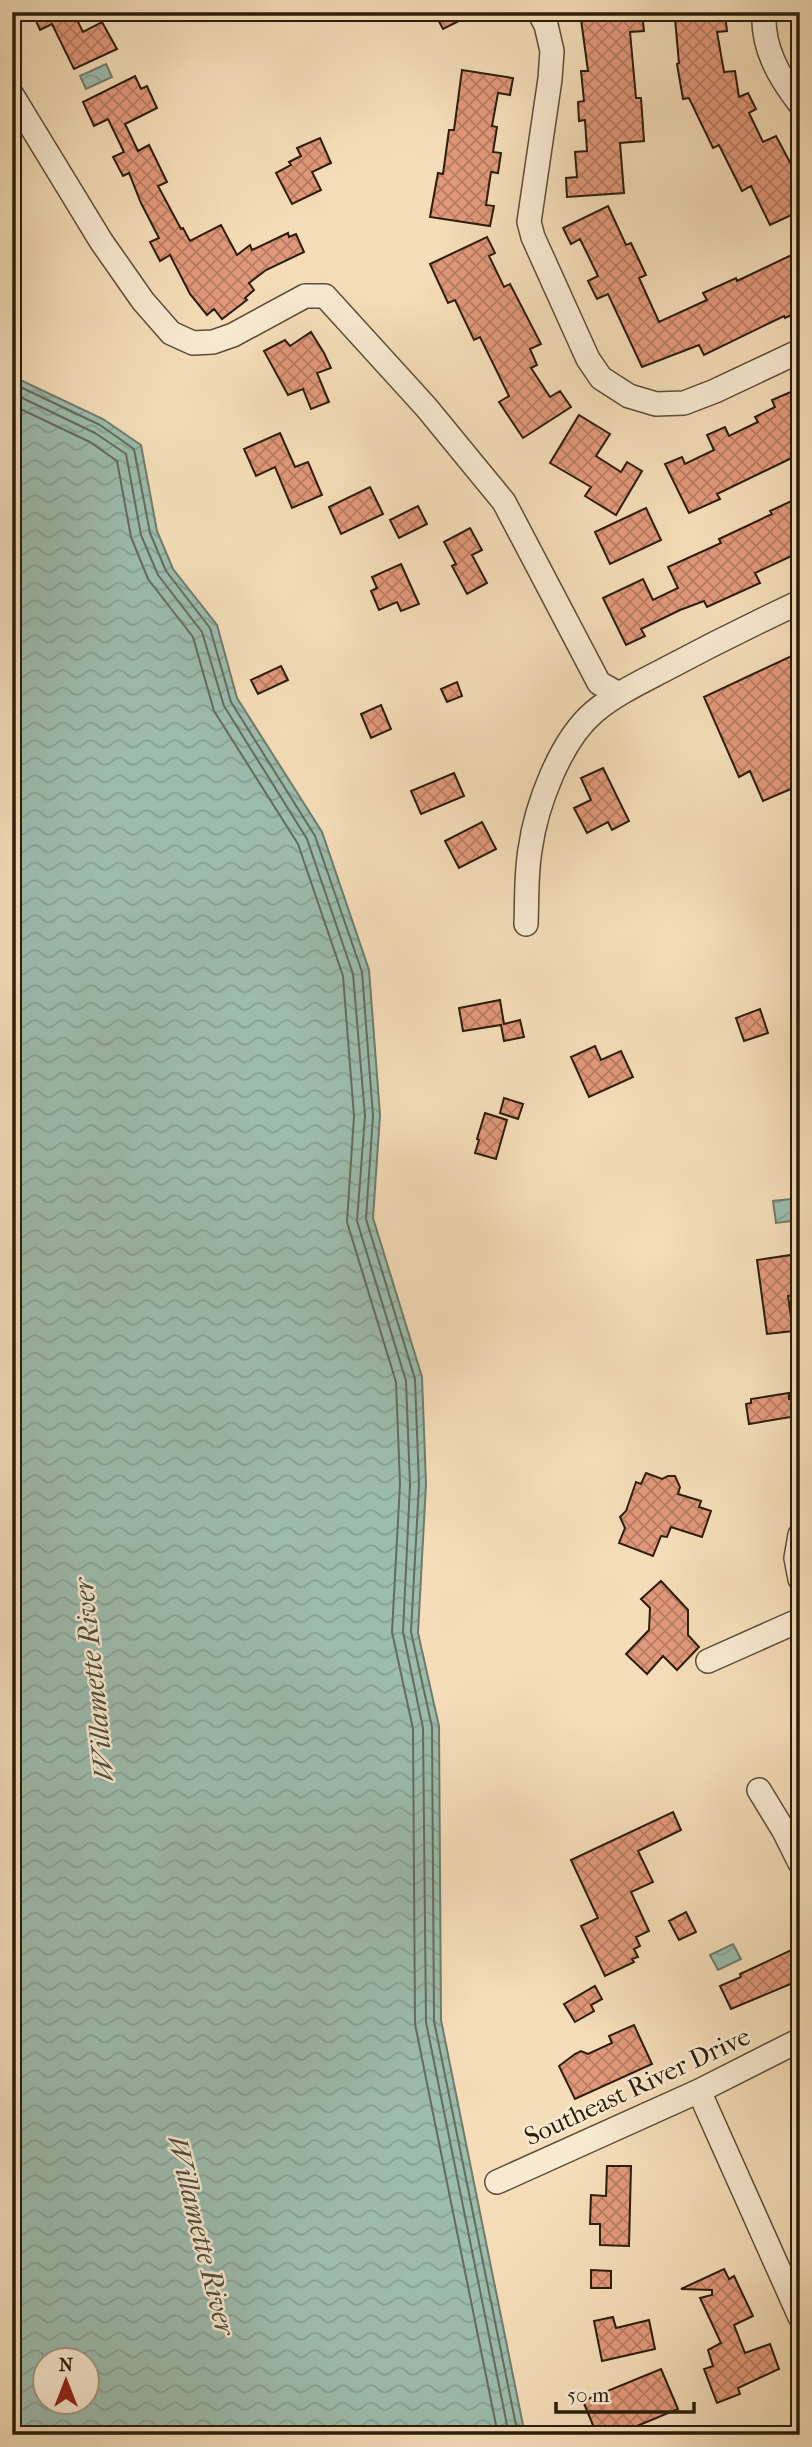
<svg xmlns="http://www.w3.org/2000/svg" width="812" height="2447" viewBox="0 0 812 2447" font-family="'IM FELL French Canon',serif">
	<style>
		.water { fill: url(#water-waves); stroke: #6f7c6c; stroke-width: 2; fill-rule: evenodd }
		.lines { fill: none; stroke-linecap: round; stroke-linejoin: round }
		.shore { stroke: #646c5c; stroke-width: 2 }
		.building { fill: url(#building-cross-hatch); stroke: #2b1d0a; stroke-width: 2 }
		.minor-casing { stroke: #5d4d36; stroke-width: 26 }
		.minor { stroke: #f8e9d1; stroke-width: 23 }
		.labels { text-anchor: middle; stroke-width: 5; stroke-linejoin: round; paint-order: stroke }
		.street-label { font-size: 26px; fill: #2b1d0a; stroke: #f8e9d1 }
		.water-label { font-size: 28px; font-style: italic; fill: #4d4d3b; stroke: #f8e9d1 }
	</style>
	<defs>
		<pattern id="water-waves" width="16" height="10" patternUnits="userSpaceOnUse" patternTransform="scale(1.75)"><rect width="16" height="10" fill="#9cbcae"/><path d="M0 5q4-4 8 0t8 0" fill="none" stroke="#87a194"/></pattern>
		<pattern id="building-cross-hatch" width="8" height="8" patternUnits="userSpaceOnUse" patternTransform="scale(1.75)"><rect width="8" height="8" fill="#e2997b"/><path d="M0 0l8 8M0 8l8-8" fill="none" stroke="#b77c63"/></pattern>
	</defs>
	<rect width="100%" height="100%" fill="#f4ddb8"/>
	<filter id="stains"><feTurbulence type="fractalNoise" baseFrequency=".00286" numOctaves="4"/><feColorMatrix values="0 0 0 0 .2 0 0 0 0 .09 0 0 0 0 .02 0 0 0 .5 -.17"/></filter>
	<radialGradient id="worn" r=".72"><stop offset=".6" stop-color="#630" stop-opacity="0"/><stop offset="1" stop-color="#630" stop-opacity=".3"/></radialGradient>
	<path class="water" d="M106,64L112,77L86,89L80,76Z
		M12,370L16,378L103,419L141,445L157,531L173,569L217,625L237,698L322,832L369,970L380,1115L373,1218L422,1377L426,1484L418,1633L439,1726L441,2020L525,2435H12ZM46,2360H88V2402H46Z
		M800,1198V1220L776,1223L773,1201Z
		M733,1944L741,1959L718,1970L710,1955Z"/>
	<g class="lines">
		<path class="shore" d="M12,383L100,425L134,449L150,533L166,571L210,628L231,702L315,836L362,972L373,1116L366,1219L415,1379L419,1485L411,1632L432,1727L434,2021L518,2435
			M12,393L95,433L126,454L141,535L158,575L202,632L224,706L307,839L353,974L365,1116L357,1221L406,1381L410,1485L403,1632L423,1728L426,2022L509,2435
			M12,405L90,442L117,461L131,537L148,579L193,637L214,711L298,844L343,976L354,1116L347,1222L396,1382L400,1484L392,1632L413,1729L415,2024L498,2435"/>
	</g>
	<path class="building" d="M32,12H77L72,14L75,21L77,20L83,32L102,22L117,49L74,69L52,24L40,30Z
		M434,12H477L443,29Z
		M580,12L642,13L644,31L630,32L636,98H641L644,141L620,143L624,193L567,197L566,178L577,177L575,152L587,151L585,120L579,121L578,102L584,101L581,71H588Z
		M725,14L727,31L717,32L724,72L735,71L739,97L748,93L756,109L749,113L763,142L776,136L800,181V211L770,225L751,186L742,191L719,145L713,148L689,98L683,99L677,64L679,63L675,19Z
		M462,70L513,78L510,95L498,93L492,126L497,127L493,152L501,153L498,173L491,172L486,205L494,206L490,226L430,217L438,173L443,174L449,130H454Z
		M135,76L141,89L147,86L157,108L125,124L138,151L149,145L167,182L158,186L181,229L183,228L190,241L221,225L237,255L250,245L252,250L288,233L289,237L296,234L304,252L266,270L249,283L254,290L245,298L247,300L222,319L214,309L207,315L190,294L170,255L160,261L150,242L159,238L141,203L129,173L123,176L113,157L124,152L108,119L94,126L83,102Z
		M320,138L331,163L312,172L321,190L292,204L276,173L291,165L289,162L301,156L297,148Z
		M608,206L626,245L631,243L646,275L639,278L659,322L707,300L703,293L736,278L737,281L800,251V311L785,318L784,316L704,355L699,345L642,367L608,294L597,299L588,281L598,276L580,239L571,244L563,228Z
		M487,237L495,253L489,256L504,287L510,284L541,344L530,349L537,365L531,368L550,397L560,391L571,407L523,438L499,402L509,396L480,337L474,340L455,300L448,303L430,264Z
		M311,332L324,353L331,368L317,373L329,402L311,409L303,389L288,395L264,351L285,340L290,346Z
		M800,388V454L717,494L720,499L689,513L665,464L682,457L685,464L714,450L707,435L725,427L729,436L758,422L755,417L775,407L772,400Z
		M579,415L610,434L596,456L621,472L627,462L642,471L616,515L585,496L591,487L550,463Z
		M280,433L295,467L308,462L322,495L292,508L275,467L256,476L244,449Z
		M370,487L383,514L341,534L329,507Z
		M800,497V552L755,573L760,583L707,607L704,601L680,610L641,629L645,636L626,645L603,598L643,579L653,600L678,588L668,567L721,543L719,539L772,514L770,511Z
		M418,506L427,524L399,538L390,520Z
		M646,508L661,540L610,564L595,532Z
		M470,528L482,550L472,555L487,583L467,594L452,566L456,564L444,542Z
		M401,564L419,604L401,611L397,602L379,610L371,591L377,588L372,577Z
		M800,652V785L763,801L750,771L739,777L704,697Z
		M281,666L288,680L258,694L251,680Z
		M457,682L462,696L447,702L441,689Z
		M381,705L391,729L371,738L361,714Z
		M603,768L629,821L612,830L608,822L587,833L574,808L591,800L581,778Z
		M454,773L464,796L421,814L411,791Z
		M482,822L496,849L459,868L445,841Z
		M500,1000L504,1024L520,1020L524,1037L504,1041L501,1025L463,1031L459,1008Z
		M760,1009L768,1033L744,1041L736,1018Z
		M595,1046L601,1060L621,1051L633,1077L589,1097L571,1057Z
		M504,1098L523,1104L518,1119L500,1113Z
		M485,1113L507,1120L496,1159L475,1153L479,1140L477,1139Z
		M791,1255L798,1295L788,1296L793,1331L767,1334L757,1260Z
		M789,1393V1399L794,1398L797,1416L749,1424L746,1404L751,1403V1399Z
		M646,1473L662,1479L668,1476H675L680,1487L678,1494L701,1501L699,1507L711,1511L702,1537L671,1527L667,1537L661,1536L653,1556L619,1543L625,1528L620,1517L626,1511L636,1482L641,1484Z
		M661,1581L688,1610V1635L699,1647L677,1670L663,1656L647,1674L626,1654L649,1630L650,1608L641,1599Z
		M673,1812L681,1830L638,1851L653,1882L631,1892L649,1931L636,1937L640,1946L634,1949L638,1957L632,1959L634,1962L605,1976L581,1926L598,1918L571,1860Z
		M686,1912L696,1932L679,1940L669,1921Z
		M800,1946V1980L731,2009L720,1986L741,1977L740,1974Z
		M595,1986L602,1999L591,2005L594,2011L575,2022L564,2004Z
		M634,2025L652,2064L575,2099L559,2066L575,2054L581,2051L588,2054L612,2043L609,2036Z
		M607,2166H631L629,2246L600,2245V2224H590L591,2195L606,2196Z
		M724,2269L729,2279L734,2276L753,2316L734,2325L745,2353L770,2344L779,2369L738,2388L740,2394L717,2403L704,2369L713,2366L708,2350L721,2343L700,2298L712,2295V2290L681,2289Z
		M591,2270L611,2271V2288H591Z
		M613,2317L616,2328L649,2320L655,2349L602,2361L594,2321Z
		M661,2369L678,2409L632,2428L635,2435H597L583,2401Z"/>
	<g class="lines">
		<defs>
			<path id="minor" d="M539,12L546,25L552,51L550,79L529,222L533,237L588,359L601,378L629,396L656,404L684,403L715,391L800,351
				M764,12C762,48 779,77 800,104
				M12,95L101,241L143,301L171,333L193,343L213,342L233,335L305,296H325L426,407L504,502L599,683L619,694
				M526,924C527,899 526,874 530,850C536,806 560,741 594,712C614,695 639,683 662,671C707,647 753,624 800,602
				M800,1535L796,1558L800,1579
				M708,1661L800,1620
				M759,1790L784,1831L800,1863
				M699,2091L800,2317
				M497,2182L699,2091L800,2040"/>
		</defs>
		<use href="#minor" class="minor-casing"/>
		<use href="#minor" class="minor"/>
	</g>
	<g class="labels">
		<g class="street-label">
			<text transform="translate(637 2086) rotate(-25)" y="9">Southeast River Drive</text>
		</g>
		<g class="water-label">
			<text transform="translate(93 1680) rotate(-96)" y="10">Willamette River</text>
			<text transform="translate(202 2235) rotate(76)" y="10">Willamette River</text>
		</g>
	</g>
	<rect width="812" height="2447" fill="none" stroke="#f4ddb8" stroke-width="42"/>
	<rect x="14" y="14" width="784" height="2419" fill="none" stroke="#2b1d0a" stroke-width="3.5"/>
	<rect x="21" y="21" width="770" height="2405" fill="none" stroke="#2b1d0a" stroke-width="2"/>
	<g transform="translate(66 2381)"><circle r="33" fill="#f8e9d1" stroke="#a69781" stroke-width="2"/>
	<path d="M0-5L12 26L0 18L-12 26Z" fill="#8f2418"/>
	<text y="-10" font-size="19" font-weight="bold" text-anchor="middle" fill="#2b1d0a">N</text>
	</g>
	<path d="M556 2402v10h138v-10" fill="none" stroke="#2b1d0a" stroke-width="3.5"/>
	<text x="567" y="2402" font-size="21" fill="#2b1d0a" stroke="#f8e9d1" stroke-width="5" paint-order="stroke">50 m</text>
	<rect width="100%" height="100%" filter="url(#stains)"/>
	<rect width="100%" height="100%" fill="url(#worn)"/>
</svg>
